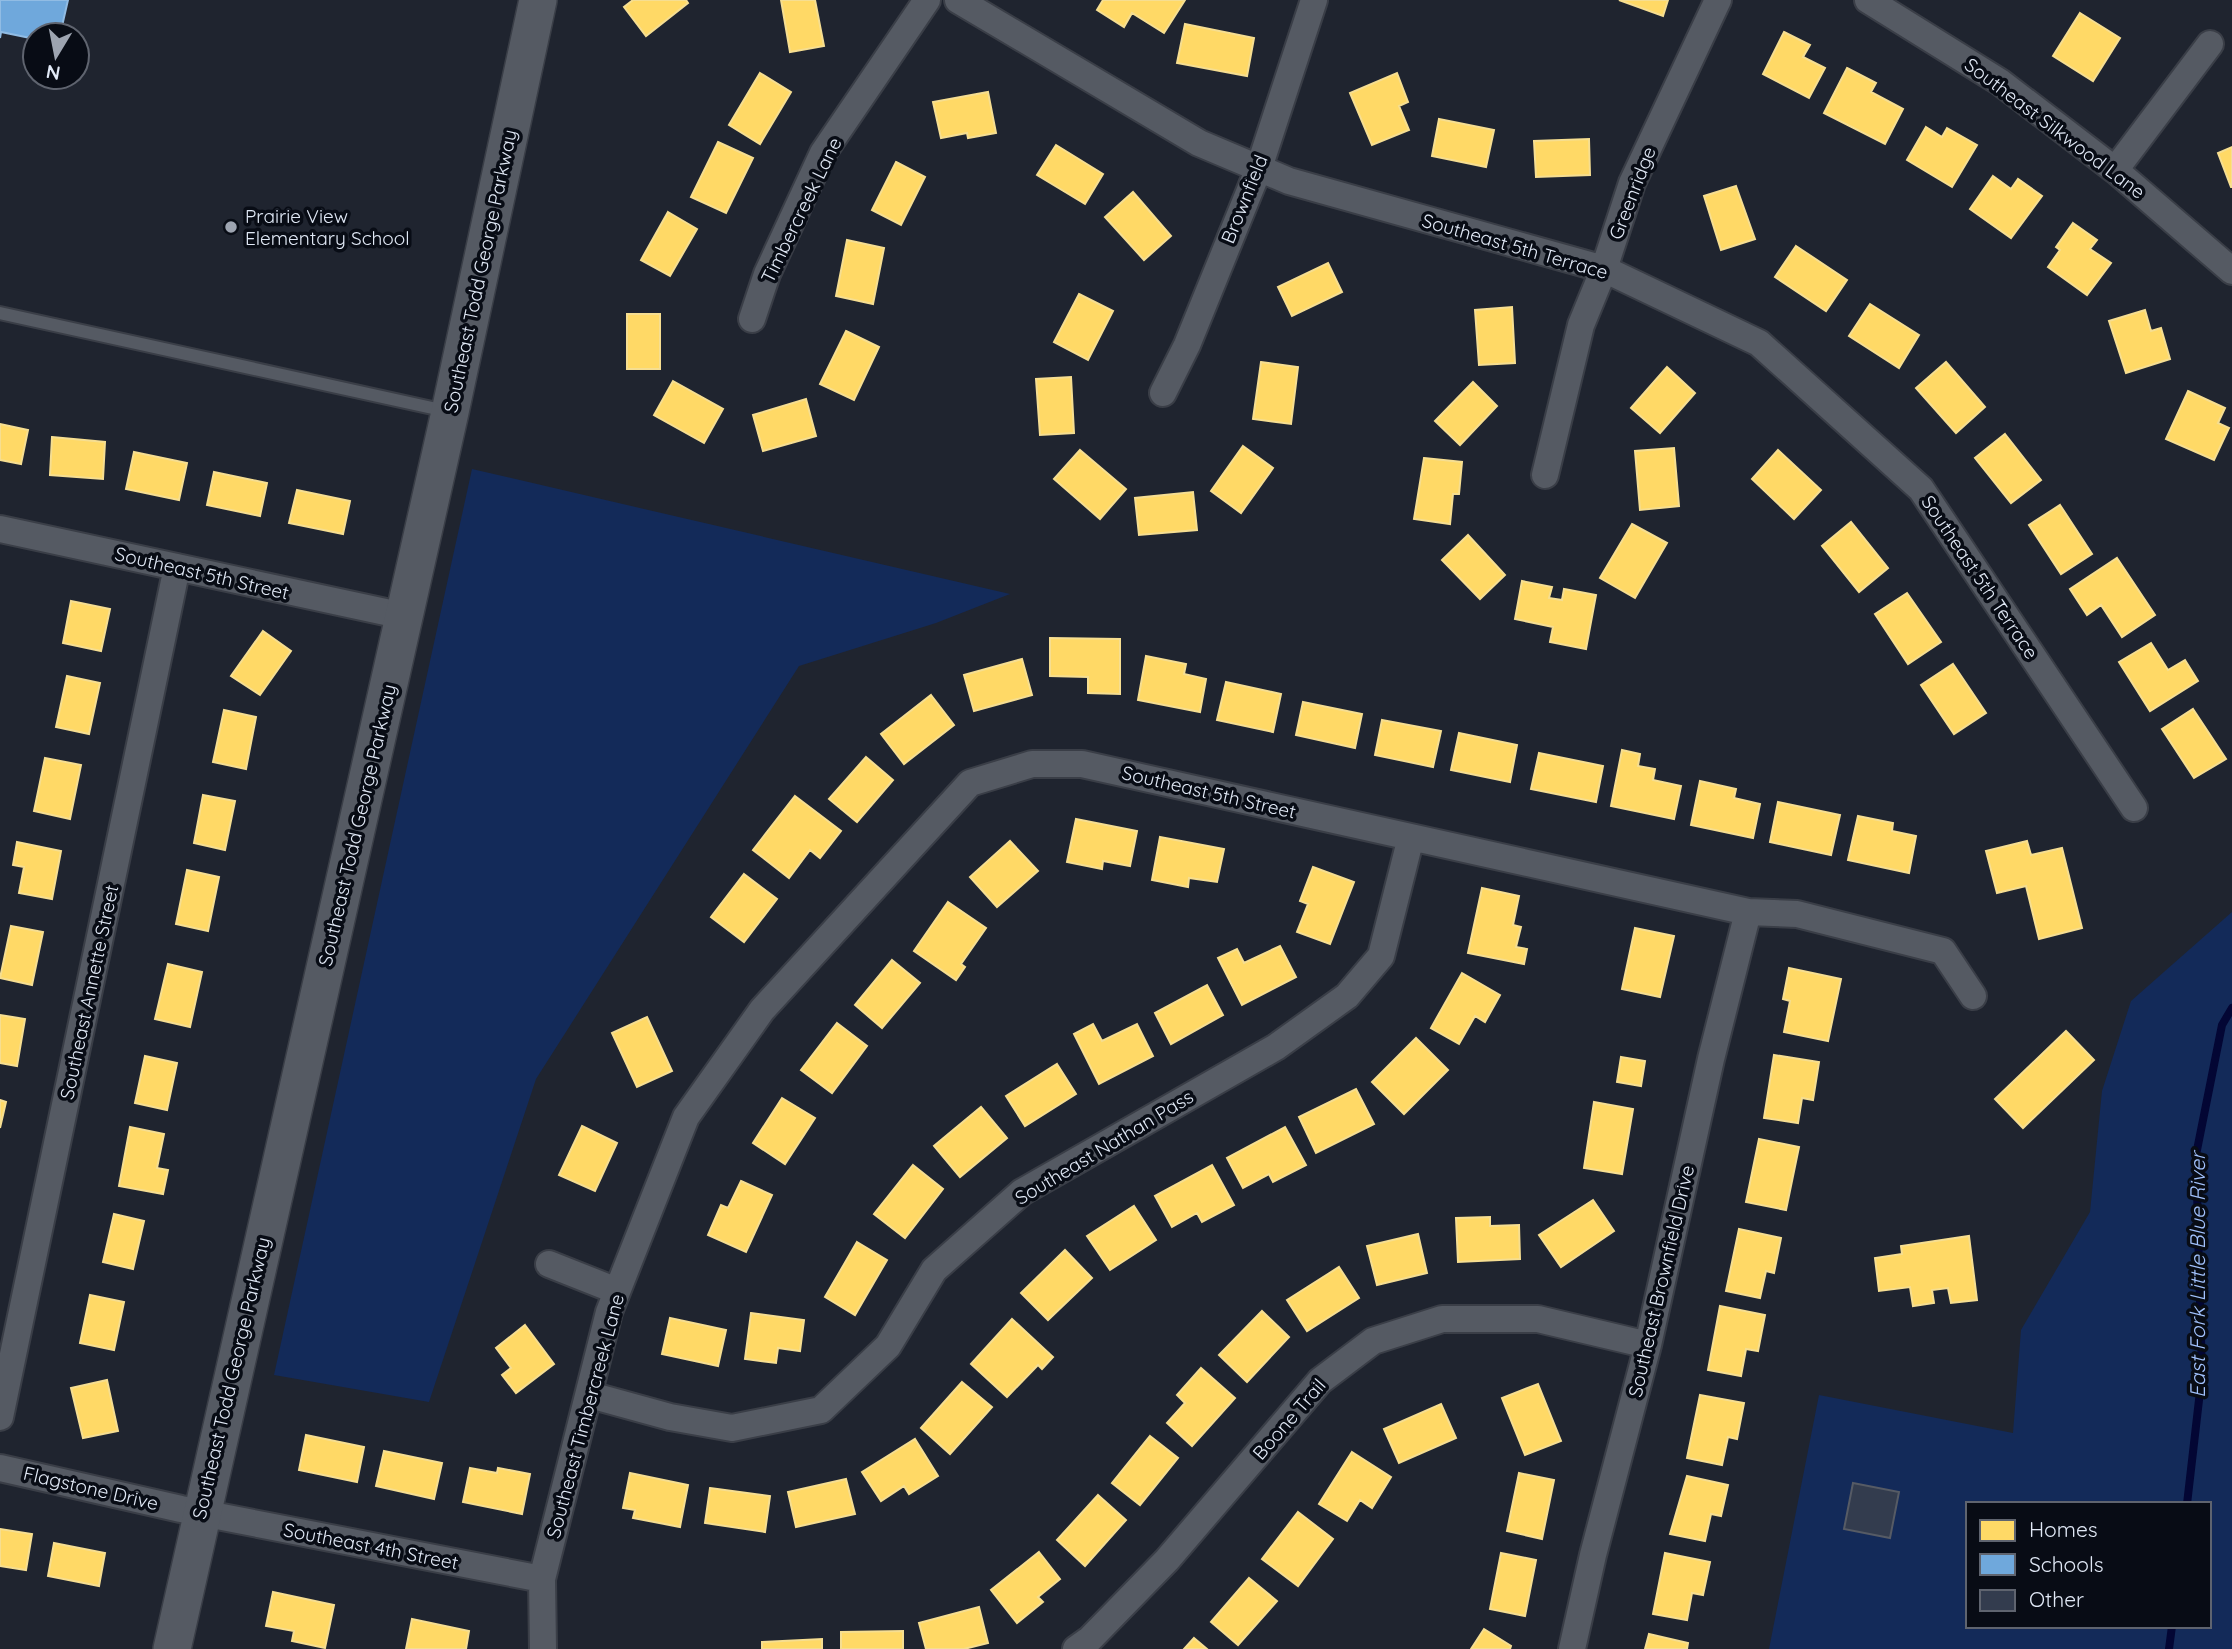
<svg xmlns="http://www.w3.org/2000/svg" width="2232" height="1649" viewBox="0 0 2232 1649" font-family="Quicksand,sans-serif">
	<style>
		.green { fill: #132a59; fill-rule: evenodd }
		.homes { fill: #ffd966; stroke: #f6de91; stroke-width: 2 }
		.schools { fill: #6fa8dc; stroke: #91bce4; stroke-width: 2 }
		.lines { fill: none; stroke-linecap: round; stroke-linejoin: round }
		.stream { stroke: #030634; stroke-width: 8 }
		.building { fill: #333c4e; stroke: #565b65; stroke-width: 2 }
		.lane-casing { stroke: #3a3e47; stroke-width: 16 }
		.street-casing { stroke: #3a3e47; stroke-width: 30 }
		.secondary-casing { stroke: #3a3e47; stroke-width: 40 }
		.lane { stroke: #555a63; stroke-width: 12 }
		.street { stroke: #555a63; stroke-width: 26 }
		.secondary { stroke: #555a63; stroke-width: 37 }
		.poi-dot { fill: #9da4b0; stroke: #080c15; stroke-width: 2.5 }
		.labels { text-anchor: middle; stroke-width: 7; stroke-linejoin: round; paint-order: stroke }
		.street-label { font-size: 19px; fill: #e1e9f6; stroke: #080c15 }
		.poi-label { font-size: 19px; fill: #e1e9f6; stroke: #080c15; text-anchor: start }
		.water-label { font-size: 21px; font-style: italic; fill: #a2c2fd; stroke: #080c15 }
	</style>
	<rect width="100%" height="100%" fill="#1f242f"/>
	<path class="green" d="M472,469L1010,594L936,623L799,666L536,1079L429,1402L274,1375Z
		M2232,912V1649H1769L1819,1395L2013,1433L2021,1330L2090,1212L2102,1091L2131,1001ZM1968,1504H2209V1626H1968Z"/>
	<path class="homes" d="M633,0H686L688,3L646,36L624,7Z
		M781,0H815L824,46L790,52Z
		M1103,0H1185L1164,33L1132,13L1124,27L1097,10Z
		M1619,0H1668L1663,16Z
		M2080,13L2120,38L2093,81L2053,56Z
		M1185,24L1254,38L1247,76L1177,63Z
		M1784,32L1810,45L1803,57L1825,68L1809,98L1763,74Z
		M1847,68L1876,83L1871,92L1903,109L1885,144L1824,113Z
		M760,73L791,92L760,144L729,125Z
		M1397,73L1408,102L1399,106L1409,130L1372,145L1350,93Z
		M988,92L996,133L968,138L967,133L941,138L933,102Z
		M1439,119L1494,130L1486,167L1432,156Z
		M1926,127L1942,137L1947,128L1977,145L1952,187L1907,160Z
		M1589,139L1590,175L1536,177L1534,141Z
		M718,142L753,158L726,213L691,197Z
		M1056,145L1103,174L1085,204L1037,175Z
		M2232,147V187H2231L2218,153Z
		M896,162L925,177L901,225L872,210Z
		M1993,176L2011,189L2018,179L2042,196L2011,238L1970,209Z
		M1736,186L1755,239L1721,250L1704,196Z
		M1133,192L1171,236L1144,260L1105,217Z
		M668,212L697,229L670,276L641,260Z
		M2073,223L2097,240L2090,249L2111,263L2087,295L2048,267L2060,250L2056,247Z
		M847,240L884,248L873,304L836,296Z
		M1796,246L1847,280L1826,311L1775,277Z
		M1328,263L1342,292L1292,316L1278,287Z
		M1079,294L1113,311L1088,360L1054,342Z
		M1870,304L1919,335L1899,368L1849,336Z
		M1512,307L1515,363L1479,365L1475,310Z
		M2145,310L2151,331L2161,328L2170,359L2126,373L2109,321Z
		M627,314H660V369H627Z
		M846,331L879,347L854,400L820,384Z
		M1261,362L1298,367L1291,424L1253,419Z
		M1946,362L1985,407L1956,433L1916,388Z
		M1667,367L1695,393L1660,433L1631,408Z
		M1071,377L1074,433L1040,435L1036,379Z
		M673,381L723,409L704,443L654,415Z
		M1473,382L1497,406L1460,445L1435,421Z
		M2188,391L2225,408L2218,423L2229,428L2214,460L2166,439Z
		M806,399L816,436L763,451L753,415Z
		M0,424L28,430L21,464L0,460Z
		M2005,434L2041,480L2011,503L1975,458Z
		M52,437L105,442L103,479L50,475Z
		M1243,446L1273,468L1241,513L1211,491Z
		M1674,448L1679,506L1640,510L1635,451Z
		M1080,450L1126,489L1100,519L1054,479Z
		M1778,450L1821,490L1794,519L1752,479Z
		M134,452L187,463L179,500L126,489Z
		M1424,458L1462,462L1459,494H1453L1450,524L1414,519Z
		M214,472L267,483L260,516L207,505Z
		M297,490L350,501L343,534L289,523Z
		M1193,492L1197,530L1139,535L1135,498Z
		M2060,505L2092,554L2061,574L2029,525Z
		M1851,522L1888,568L1859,592L1822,546Z
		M1632,524L1667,543L1635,598L1600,578Z
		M1468,535L1505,575L1480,599L1442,560Z
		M2117,558L2155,615L2122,637L2101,605L2087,615L2070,589Z
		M1522,581L1552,587L1549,598L1562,600L1564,589L1596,595L1586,649L1550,642L1553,627L1515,619Z
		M1907,593L1941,642L1908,664L1875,614Z
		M71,601L110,609L101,651L63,643Z
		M263,631L291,651L260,695L231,676Z
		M1050,638L1120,639V694L1088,693V677L1050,676Z
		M2151,643L2168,670L2185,660L2198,681L2150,711L2119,662Z
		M1146,656L1186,664L1184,674L1206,679L1200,712L1138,700Z
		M1022,659L1032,695L974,711L964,675Z
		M1953,664L1986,713L1954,734L1921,685Z
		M67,676L100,683L89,734L56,727Z
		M1226,682L1281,694L1273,732L1217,720Z
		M931,695L954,725L904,764L881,734Z
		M1303,702L1362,714L1355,748L1296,735Z
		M2193,709L2226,759L2194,778L2162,729Z
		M224,710L256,717L246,769L213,762Z
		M1382,720L1441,731L1433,767L1375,755Z
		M1459,733L1517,745L1510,782L1451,770Z
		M1622,750L1640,754L1638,766L1655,769L1653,780L1681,786L1674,819L1611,806Z
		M1539,753L1603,766L1596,802L1531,789Z
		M866,757L893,780L857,822L829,799Z
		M45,758L81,765L70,819L34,811Z
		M1700,781L1736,789L1734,798L1760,804L1753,838L1691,825Z
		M203,795L235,801L225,850L194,843Z
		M795,796L841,831L820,858L810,850L789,878L753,850Z
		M1778,802L1840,815L1831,855L1770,842Z
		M1858,816L1893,823L1892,831L1916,836L1909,873L1848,860Z
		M1076,819L1137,831L1130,866L1103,861L1102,869L1067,862Z
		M1160,837L1224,849L1217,882L1189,878L1188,887L1152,880Z
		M1010,841L1038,871L997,907L970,877Z
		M2027,841L2031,855L2062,848L2082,928L2039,939L2026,886L1997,893L1986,851Z
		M17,842L61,851L52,899L19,893L24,867L13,865Z
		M1313,867L1354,882L1330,944L1297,932L1308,904L1300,901Z
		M187,870L219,877L208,931L176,924Z
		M744,874L777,899L744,942L711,917Z
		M1482,888L1519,896L1513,925L1521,927L1516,947L1527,949L1524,964L1468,953Z
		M948,902L986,928L961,964L965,967L956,980L914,951Z
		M11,926L43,932L32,985L0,978Z
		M1635,928L1674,936L1660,997L1622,989Z
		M1280,946L1296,977L1242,1005L1218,958L1237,949L1244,963Z
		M892,960L920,983L882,1028L855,1005Z
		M168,964L202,972L190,1027L155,1019Z
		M1789,968L1841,979L1828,1041L1784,1032L1790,1001L1783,999Z
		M1462,973L1500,995L1485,1022L1475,1016L1459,1044L1431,1028Z
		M1207,985L1223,1015L1171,1044L1155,1013Z
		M0,1015L25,1019L17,1066L0,1063Z
		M647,1017L672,1071L637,1087L612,1033Z
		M837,1023L867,1046L832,1093L801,1070Z
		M1093,1024L1102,1041L1137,1024L1153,1056L1099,1084L1074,1034Z
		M2066,1031L2094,1060L2023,1128L1995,1099Z
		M1416,1038L1448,1070L1404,1114L1372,1082Z
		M1774,1055L1819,1062L1813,1100L1802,1098L1798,1123L1764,1118Z
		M145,1056L177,1063L167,1110L135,1103Z
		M1621,1057L1645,1061L1641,1086L1617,1082Z
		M1057,1064L1076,1094L1025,1126L1006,1096Z
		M1356,1089L1374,1124L1316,1153L1299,1117Z
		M782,1098L815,1118L785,1164L753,1143Z
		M0,1100L6,1102L0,1128Z
		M1594,1102L1633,1109L1622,1174L1584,1168Z
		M981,1107L1007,1138L960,1177L934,1146Z
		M582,1126L617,1143L595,1191L559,1175Z
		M130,1127L164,1134L157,1168L168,1170L163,1194L119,1186Z
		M1285,1127L1306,1165L1273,1182L1269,1174L1243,1188L1227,1158Z
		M1759,1139L1799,1147L1786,1210L1746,1202Z
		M913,1165L943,1189L905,1238L874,1214Z
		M1212,1165L1234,1205L1202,1222L1197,1213L1172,1227L1155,1196Z
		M741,1181L772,1195L746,1252L708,1235L721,1205L728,1208Z
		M1593,1200L1614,1231L1561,1267L1539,1235Z
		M1134,1206L1156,1240L1110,1270L1087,1236Z
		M114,1214L144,1221L133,1269L103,1262Z
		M1490,1217V1226L1519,1225L1520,1259L1458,1262L1456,1218Z
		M1739,1229L1781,1238L1774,1273L1766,1271L1760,1298L1726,1291Z
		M1418,1234L1427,1273L1377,1285L1367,1246Z
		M1969,1236L1977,1300L1951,1303L1948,1288L1932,1290L1934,1303L1913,1306L1910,1287L1879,1291L1875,1258L1902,1254L1901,1246Z
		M857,1242L887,1260L855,1315L825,1297Z
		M1065,1250L1092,1278L1048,1320L1021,1293Z
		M1339,1267L1359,1298L1307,1331L1287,1300Z
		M90,1295L124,1302L114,1350L80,1343Z
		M1720,1306L1765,1315L1758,1351L1746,1349L1741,1376L1708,1370Z
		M1262,1311L1289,1337L1247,1382L1219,1355Z
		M751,1313L804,1320L800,1351L778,1348L776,1363L745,1359Z
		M670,1318L726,1330L718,1366L662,1354Z
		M1012,1319L1053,1357L1042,1369L1038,1365L1007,1397L971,1364Z
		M525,1325L554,1364L516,1393L502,1375L511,1368L496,1348Z
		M1201,1368L1235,1398L1192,1446L1167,1423L1185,1403L1177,1395Z
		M107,1380L118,1431L83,1438L71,1388Z
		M962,1382L992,1407L950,1454L921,1428Z
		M1538,1384L1561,1441L1525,1455L1502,1398Z
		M1700,1395L1744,1403L1737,1439L1728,1437L1722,1465L1687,1458Z
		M1441,1404L1456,1438L1399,1463L1384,1429Z
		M306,1435L364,1447L357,1482L299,1470Z
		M1150,1436L1178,1458L1140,1505L1112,1483Z
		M915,1439L938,1476L909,1494L904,1486L881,1501L862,1472Z
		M384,1451L442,1463L434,1499L376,1486Z
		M1352,1452L1391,1477L1372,1508L1360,1500L1347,1521L1319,1504Z
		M470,1468L497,1473L498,1468L530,1474L522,1514L463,1502Z
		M630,1473L688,1485L680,1527L633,1518L635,1510L623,1508Z
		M1519,1473L1554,1480L1542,1539L1507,1531Z
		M1687,1476L1728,1485L1721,1516L1711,1514L1705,1541L1670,1534Z
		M846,1479L855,1514L796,1527L788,1492Z
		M710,1488L770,1496L765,1532L705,1523Z
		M1098,1495L1126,1520L1085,1566L1057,1540Z
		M1298,1512L1333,1539L1298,1586L1262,1559Z
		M0,1529L32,1534L26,1570L0,1566Z
		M54,1543L105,1553L99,1586L48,1576Z
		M1039,1552L1060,1579L1038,1597L1043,1602L1017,1623L991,1590Z
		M1501,1553L1536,1560L1525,1616L1490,1609Z
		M1665,1553L1710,1562L1703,1595L1692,1593L1687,1620L1653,1614Z
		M1249,1578L1277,1601L1238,1645L1211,1622Z
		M273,1592L334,1605L325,1648L292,1641L294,1631L266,1626Z
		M979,1607L988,1643L964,1649H926L919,1623Z
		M412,1619L469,1631L466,1649H406Z
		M1484,1629L1511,1646L1510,1649H1471Z
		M903,1631V1649H841V1632Z
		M1649,1634L1688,1643L1687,1649H1645Z
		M1194,1638L1207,1649H1184Z
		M822,1639V1649H762V1642Z"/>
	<path class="schools" d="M0,0H68L60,35H35V39L1,32L0,38Z"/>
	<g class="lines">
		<path class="stream" d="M2187,1504L2202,1374L2196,1155L2222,1025L2232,1008
			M2169,1649L2172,1626"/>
	</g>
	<path class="building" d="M1853,1483L1899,1492L1890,1538L1844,1529Z"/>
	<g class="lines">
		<defs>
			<path id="lane" d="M0,313L446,411"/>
			<path id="street" d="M958,0L1199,143L1289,181L1604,269L1759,343L1921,489L2134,808
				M1868,0L2000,82L2115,170L2232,271
				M2115,170L2210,44
				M752,319L767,274L823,153L927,0
				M1163,393L1187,345L1259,168L1314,0
				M1545,475L1581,325L1604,269L1632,183L1718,0
				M0,529L404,616
				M549,1264L617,1291
				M590,1395L670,1417L732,1428L821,1410L888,1346L934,1270L1022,1192L1276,1047L1347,996L1381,956L1411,837
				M0,1417L177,567
				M0,1468L181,1509L542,1579
				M543,1649L542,1579L609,1312L686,1117L762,1010L970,783L1032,764H1082L1748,912L1797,914L1943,951L1973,996
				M1076,1649L1090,1639L1167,1560L1320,1381L1373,1341L1442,1319H1538L1648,1345
				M1572,1649L1593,1555L1648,1345L1711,1059L1748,912"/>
			<path id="secondary" d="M172,1649L450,412L538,0"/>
		</defs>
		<use href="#lane" class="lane-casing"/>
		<use href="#street" class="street-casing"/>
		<use href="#secondary" class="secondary-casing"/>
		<use href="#lane" class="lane"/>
		<use href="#street" class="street"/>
		<use href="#secondary" class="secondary"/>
	</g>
	<circle class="poi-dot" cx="231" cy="227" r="7"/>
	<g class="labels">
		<g class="street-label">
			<text transform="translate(2055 128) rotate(37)" y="7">Southeast Silkwood Lane</text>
			<text transform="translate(1632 193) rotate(-69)" y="7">Greenridge</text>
			<text transform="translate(1244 199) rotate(-68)" y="7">Brownfield</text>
			<text transform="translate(801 210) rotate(-64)" y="7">Timbercreek Lane</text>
			<text transform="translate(1515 246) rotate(16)" y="7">Southeast 5th Terrace</text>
			<text transform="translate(480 271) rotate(-78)" y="7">Southeast Todd George Parkway</text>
			<text transform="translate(202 573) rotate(13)" y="7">Southeast 5th Street</text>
			<text transform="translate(1980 577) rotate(56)" y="7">Southeast 5th Terrace</text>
			<text transform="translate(1209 792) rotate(13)" y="7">Southeast 5th Street</text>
			<text transform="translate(357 825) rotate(-77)" y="7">Southeast Todd George Parkway</text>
			<text transform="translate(89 992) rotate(-78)" y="7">Southeast Annette Street</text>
			<text transform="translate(1104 1147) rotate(-31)" y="7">Southeast Nathan Pass</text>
			<text transform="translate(1661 1281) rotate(-77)" y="7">Southeast Brownfield Drive</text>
			<text transform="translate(231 1378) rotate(-77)" y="7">Southeast Todd George Parkway</text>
			<text transform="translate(585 1416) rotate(-75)" y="7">Southeast Timbercreek Lane</text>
			<text transform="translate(1289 1419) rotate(-49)" y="7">Boone Trail</text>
			<text transform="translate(91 1488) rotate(13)" y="7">Flagstone Drive</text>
			<text transform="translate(371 1546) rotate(11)" y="7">Southeast 4th Street</text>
		</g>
		<g class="poi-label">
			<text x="245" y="223">Prairie View<tspan x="245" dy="22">Elementary School</tspan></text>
		</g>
		<g class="water-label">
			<text transform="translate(2198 1275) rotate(-90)" y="7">East Fork Little Blue River</text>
		</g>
	</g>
	<rect x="1966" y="1502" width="245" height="126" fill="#080c15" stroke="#5f646f" stroke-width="2"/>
	<rect x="1980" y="1520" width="35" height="21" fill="#ffd966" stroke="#5f646f" stroke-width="2"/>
	<text x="2029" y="1537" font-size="21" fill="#e1e9f6">Homes</text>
	<rect x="1980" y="1554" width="35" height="21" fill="#6fa8dc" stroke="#5f646f" stroke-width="2"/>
	<text x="2029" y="1572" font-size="21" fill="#e1e9f6">Schools</text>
	<rect x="1980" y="1590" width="35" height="21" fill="#333c4e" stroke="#5f646f" stroke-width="2"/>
	<text x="2029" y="1607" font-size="21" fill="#e1e9f6">Other</text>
	<g transform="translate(56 56) rotate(190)"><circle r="33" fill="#080c15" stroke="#5f646f" stroke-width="2"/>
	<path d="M0-5L12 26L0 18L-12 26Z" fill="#9da4b0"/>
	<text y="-10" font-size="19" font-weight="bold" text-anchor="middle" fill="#e1e9f6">N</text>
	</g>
</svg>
